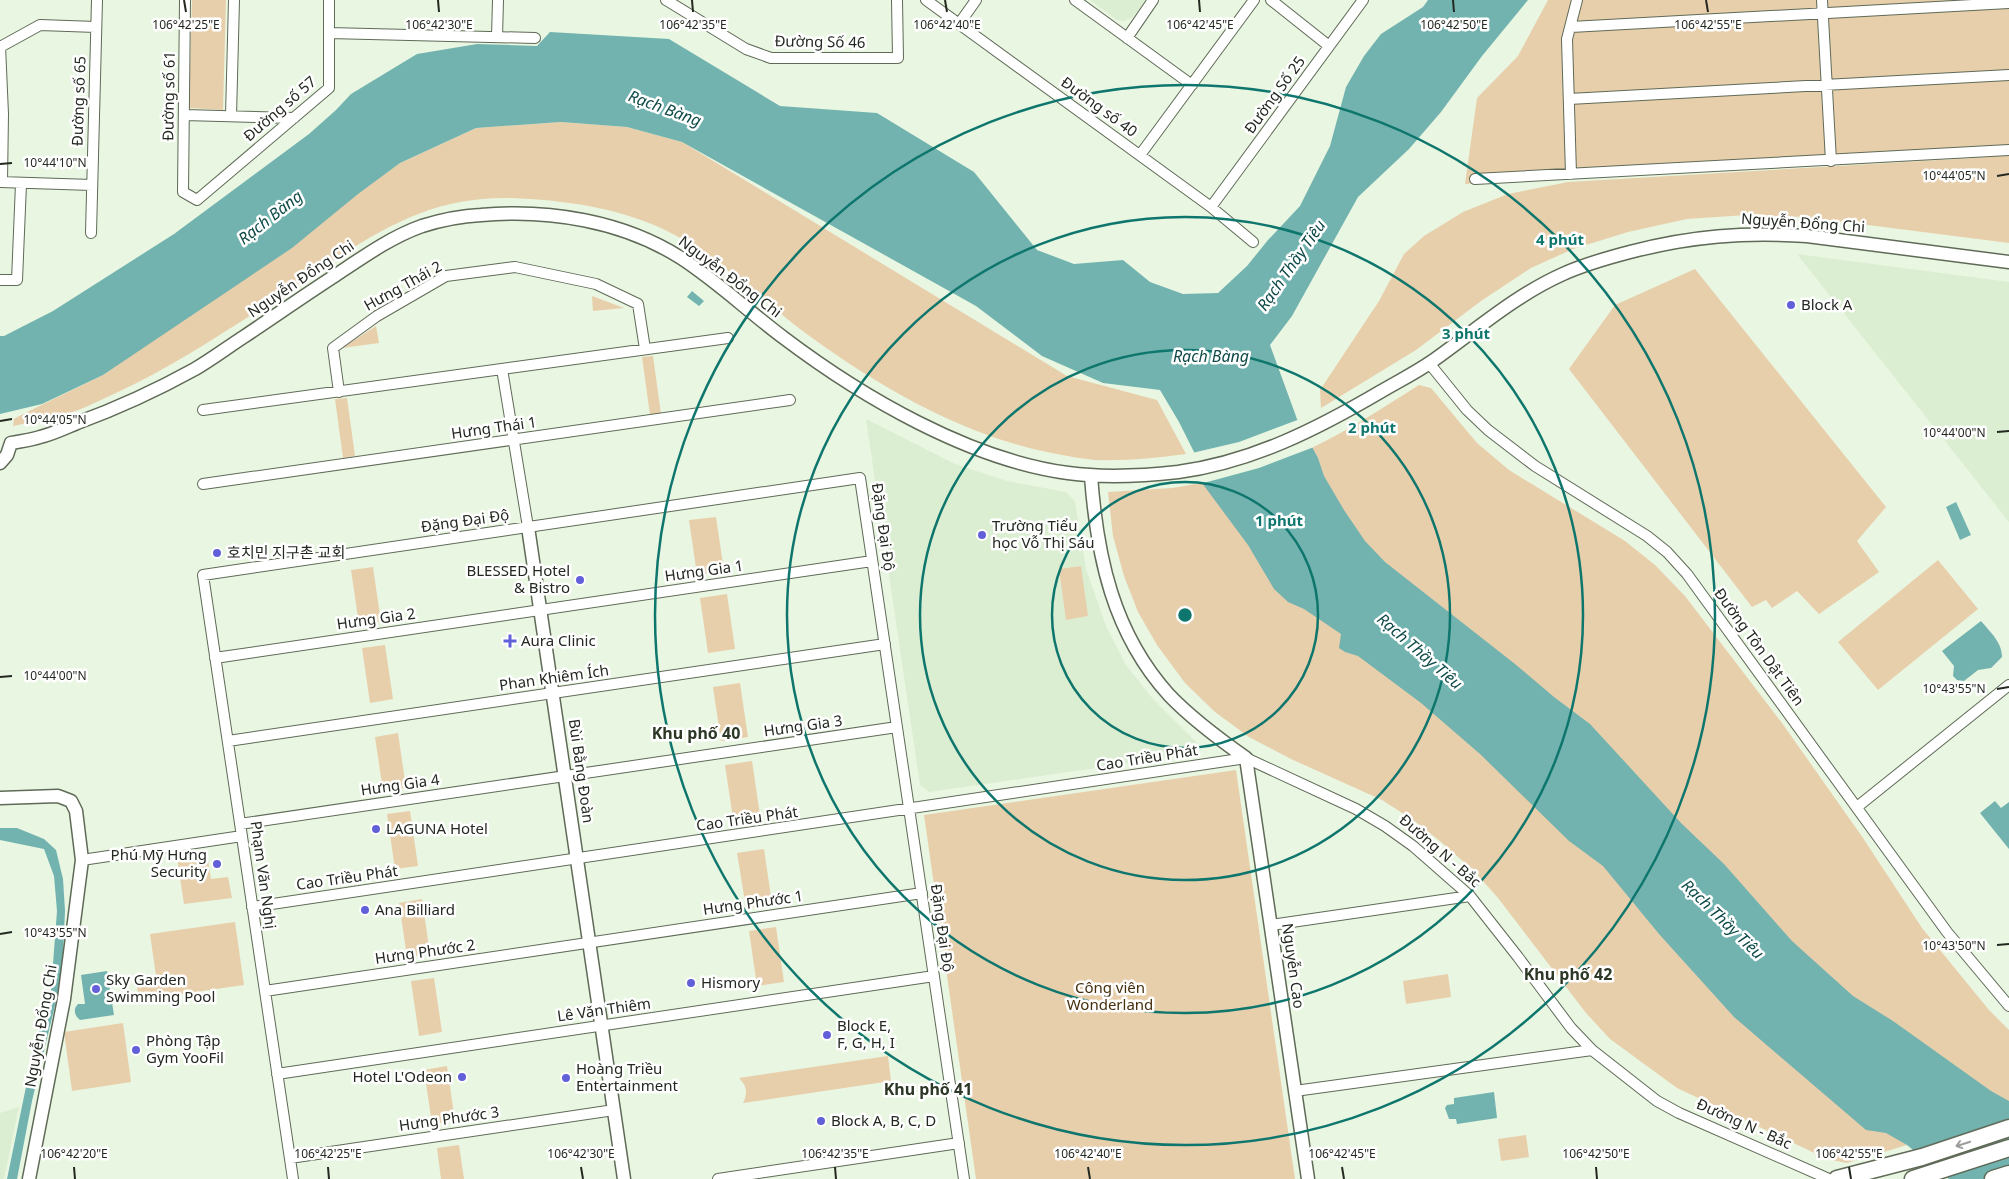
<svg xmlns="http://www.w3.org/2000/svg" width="2009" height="1179" viewBox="0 0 2009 1179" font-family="'Noto Sans','Noto Sans KR',sans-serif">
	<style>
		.built { fill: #dceed1 }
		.green { fill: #e8cfac }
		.water { fill: #72b3b0 }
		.pier { fill: #e9f6e1 }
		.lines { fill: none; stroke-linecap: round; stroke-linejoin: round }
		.minor-casing { stroke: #5f6a57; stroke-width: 12 }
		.tertiary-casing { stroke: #5f6a57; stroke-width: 15 }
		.primary-casing { stroke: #5f6a57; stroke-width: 19 }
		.trunk-casing { stroke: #5f6a57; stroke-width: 19 }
		.minor { stroke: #fff; stroke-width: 10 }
		.tertiary { stroke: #fff; stroke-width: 12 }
		.primary { stroke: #fff; stroke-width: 16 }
		.trunk { stroke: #fff; stroke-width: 16 }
		.oneway { stroke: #9c9e9b }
		.ticks { fill: none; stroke: #232820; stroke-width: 2 }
		.ring { fill: none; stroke: #0f766e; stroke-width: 2.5 }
		.poi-dot { fill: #6160d9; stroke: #fff; stroke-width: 2 }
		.labels { text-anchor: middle; stroke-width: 5; stroke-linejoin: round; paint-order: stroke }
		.street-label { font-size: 15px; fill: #232820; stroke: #fff }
		.poi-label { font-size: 15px; fill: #232820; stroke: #fff; text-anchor: start }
		.park-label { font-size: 15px; fill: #442e0b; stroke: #fff }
		.water-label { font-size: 16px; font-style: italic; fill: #0e4a48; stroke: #fff }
		.neighbourhood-label { font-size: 16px; font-weight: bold; fill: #2d3726; stroke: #fff }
		.ticks-label { font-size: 12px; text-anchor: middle; fill: #232820; stroke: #fff; stroke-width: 5; stroke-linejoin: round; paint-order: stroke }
		.centre { fill: #0f766e; stroke: #fff; stroke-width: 2.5 }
		.ring-label { font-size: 15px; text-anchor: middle; font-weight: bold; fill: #0f766e; stroke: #fff; stroke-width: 5; stroke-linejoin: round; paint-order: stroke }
	</style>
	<rect width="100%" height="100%" fill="#e9f6e1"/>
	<path class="built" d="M1090,0H1146L1133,17L1124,21L1117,20Z
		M1797,254L2009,282V522Z
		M866,419L955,464L1007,481L1066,492L1075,501L1086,569L1106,626L1126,665L1153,699L1196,742L1193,754L929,792L920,785Z
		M19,1107L4,1179H0V1113Z"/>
	<path class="green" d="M192,0H226L223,110L189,108Z
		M1548,0H2009V243L1805,217L1747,215L1687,219L1628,232L1573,249L1531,268L1481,301L1416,350L1321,408L1320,390L1379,301L1404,254L1424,236L1463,212L1508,194L1568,182L1991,157L1465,184L1477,98L1518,56Z
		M561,122L627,127L682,142L1067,376L1157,400L1186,454C1156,458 1125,461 1095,460C1084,459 1073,457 1062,455C968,439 876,386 800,329C756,295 714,253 663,229C616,207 562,200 511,198C482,197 448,202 421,213C364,234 311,278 259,310C213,339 168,369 118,392C97,402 75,413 52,418C39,422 26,423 13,426L14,419L23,414L103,375L400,163L476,128Z
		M1695,269L1886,507L1857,541L1879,572L1819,614L1797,591L1772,608L1766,600L1752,607L1569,369L1615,305Z
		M592,296L624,308L593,311Z
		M376,326L379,343L342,348Z
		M653,356L661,414L650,415L642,357Z
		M1419,385L1431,388L1477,443L1509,470L1625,541L1655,565L1685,596L1782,723L1863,838L1922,928L1989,1010L2009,1030V1110L1881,1026L1410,603L1291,457C1337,438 1378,411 1419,385Z
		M347,398L355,456L343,458L335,399Z
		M1202,483L1907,1145L1847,1163L1827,1159L1677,1088L1610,1039L1586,1013L1498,898L1474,871L1441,842L1413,820L1382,800L1291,759L1249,737L1215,712L1185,683L1157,645L1138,612L1124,576L1113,536L1108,492L1172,488Z
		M716,517L724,571L697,575L689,520Z
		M1938,560L1978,609L1878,690L1838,642Z
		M1081,566L1088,616L1066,620L1059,569Z
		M373,567L381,622L359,625L351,570Z
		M727,594L735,649L708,653L700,598Z
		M385,645L393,699L370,703L362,648Z
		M740,683L748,737L721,741L713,687Z
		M398,733L406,788L383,791L375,737Z
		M752,761L760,815L733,819L725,765Z
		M1236,770L1295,1179H976L924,815Z
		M410,811L418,866L395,869L387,814Z
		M764,849L772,904L746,908L737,853Z
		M207,854L211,879L228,877L232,898L184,904L177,858Z
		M422,899L430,954L407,957L399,903Z
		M235,922L244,985L139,1000L137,986L157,983L150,934Z
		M776,927L784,982L757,986L749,931Z
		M1448,974L1451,997L1406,1004L1403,981Z
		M434,978L442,1032L419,1036L411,981Z
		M123,1023L131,1082L72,1091L64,1032Z
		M888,1056L891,1081L743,1103C748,1093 747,1086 739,1078Z
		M447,1066L455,1121L432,1124L424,1070Z
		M1526,1135L1529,1157L1501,1161L1498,1139Z
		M459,1145L464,1179H441L437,1148Z"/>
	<path class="water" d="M1428,0H1528L1482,56L1441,112L1409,149L1358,197L1292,316L1270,345L1297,419L1318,458L1324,476L1344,510L1365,541L1385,562L1515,664L1554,697L1590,724L1682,824L1724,864L1792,941L1853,996L1893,1021L1991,1091L2009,1101V1179H1949L1907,1145L1886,1133L1866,1130L1734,1017L1659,934L1603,866L1569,841L1480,754L1421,703L1358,656L1345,652L1339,648L1341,634L1304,609L1288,602L1274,589L1248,545L1202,483L1194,452L1179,422L1160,390L1103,383L1042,356L976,306L682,142L627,127L561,122L476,128L400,163L358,194L292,248L103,375L42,404L0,414V336H4L53,311L174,234L309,134L336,110L351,94L417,54L477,44L537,46L550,32L669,39L780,106L877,113L974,172L1037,250L1074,264L1123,260L1150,282L1183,294L1218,293L1247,266L1268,240L1300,206L1330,146L1346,87L1364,56L1381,34L1423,7Z
		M692,291L704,301L699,306L687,297Z
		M1956,502L1971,535L1960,540L1946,507Z
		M1981,621C1990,632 2002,642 2002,657L1991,668L1978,670L1964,681L1957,680L1953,676L1954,666L1942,651Z
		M1995,801L2001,808L2009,802V849L1980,813Z
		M0,828H17L44,839L56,850L63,879L65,911L63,955L57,997L32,1101L17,1179H7L34,1048L51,990L57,911L54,876L44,849L0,840Z
		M107,971L114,1015L80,1020C74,1015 73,1009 78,1004H85L81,975Z
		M1494,1092L1497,1118L1457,1124L1456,1119H1449L1445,1108L1447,1105L1454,1104V1098Z"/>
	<path class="pier" d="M1300,419L1314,447L1259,468L1200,484L1192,453L1239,442Z"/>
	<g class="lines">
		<defs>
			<path id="minor" d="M185,0L183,192L197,200L329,88V0
				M666,0L746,49L771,58H898L897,0
				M926,0L1211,207L1253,242
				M1075,0L1192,85
				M1271,0L1329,46
				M1822,0L1831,161
				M959,24L976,0
				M1571,27L2009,3
				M329,33L535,38
				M497,37L498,0
				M1127,38L1153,0
				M0,46L3,114L2,182
				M0,47L40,25L96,27
				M1569,99L2009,75
				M184,115L294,118
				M231,116L234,0
				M1140,155L1254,0
				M1571,174L1567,39L1577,0
				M1475,179L2009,150
				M0,182L92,185
				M1211,207L1363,0
				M91,233L97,0
				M0,280H17L21,184
				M1429,363L1467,410L1488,430L1535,466L1647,536L1667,552L1687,574L1947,932L2009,1006
				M502,369L528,527
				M339,392L333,348L377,316L446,276L515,267L596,284L638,304L645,349
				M203,410L728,338
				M203,484L790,400
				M215,658L872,561
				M228,741L885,644
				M1857,807L2009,685
				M240,824L897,727
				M82,860L242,836
				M252,907L1246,758L1356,809L1385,826L1413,846L1470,896L1518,957L1571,1028L1592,1050L1657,1101L1679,1113L1829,1179
				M1271,925L1470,896
				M265,991L922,893
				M277,1074L934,976
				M1295,1091L1592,1050
				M290,1158L614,1110
				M293,1179L203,575L860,478L964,1179
				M718,1179L959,1143"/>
			<path id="tertiary" d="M0,463L7,455L11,443C21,441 31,440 40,437C53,434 65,428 77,423C118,408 157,390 195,369C212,359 228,347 245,336C275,316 305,295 336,275C363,257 391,237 422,226C441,220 461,216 481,215C549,209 623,221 681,258C718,282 749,312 784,338C862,397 970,460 1068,473C1104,478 1142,476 1178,472C1252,462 1317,429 1380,392C1397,382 1415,373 1431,362C1475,331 1514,296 1563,274C1585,264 1607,258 1630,252C1692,236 1743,232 1807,236L2009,262
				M1091,476C1097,557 1113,633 1169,695C1192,719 1219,739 1246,758L1308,1179
				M528,527L624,1179
				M0,798L58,796L71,801L76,811L82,860L64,999L29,1179"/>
			<path id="primary" d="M1837,1179L1922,1157L2009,1128"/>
			<path id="trunk" d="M1913,1179L2009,1148
				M1993,1179L2009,1174"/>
		</defs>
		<use href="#minor" class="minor-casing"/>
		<use href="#tertiary" class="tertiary-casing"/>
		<use href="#primary" class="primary-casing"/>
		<use href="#trunk" class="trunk-casing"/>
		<use href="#minor" class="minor"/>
		<use href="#tertiary" class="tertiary"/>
		<use href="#primary" class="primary"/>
		<use href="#trunk" class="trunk"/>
	</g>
	<defs><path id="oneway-shaft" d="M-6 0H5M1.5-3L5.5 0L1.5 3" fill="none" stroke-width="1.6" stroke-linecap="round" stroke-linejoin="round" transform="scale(1.25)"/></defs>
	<use class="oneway" href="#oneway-shaft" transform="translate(1963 1144) rotate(162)"/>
	<path class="ticks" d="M184,0L186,12M438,0L439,12M692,0L693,12M945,0L947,12M1199,0L1200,12M1453,0L1454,12M1706,0L1708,12M0,164L12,163M1997,176L2009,174M0,421L12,419M1997,432L2009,431M0,677L12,676M1997,689L2009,687M0,934L12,932M1997,945L2009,944M74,1167L75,1179M328,1167L329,1179M581,1167L583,1179M835,1167L836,1179M1088,1167L1090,1179M1342,1167L1344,1179M1596,1167L1597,1179M1849,1167L1851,1179"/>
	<g class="ring">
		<circle cx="1185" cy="615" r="133"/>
		<circle cx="1185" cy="615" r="265"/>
		<circle cx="1185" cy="615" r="398"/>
		<circle cx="1185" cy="615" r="530"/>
	</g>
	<g class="poi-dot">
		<circle cx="1791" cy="305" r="5"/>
		<circle cx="982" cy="535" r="5"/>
		<circle cx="217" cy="553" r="5"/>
		<circle cx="580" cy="580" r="5"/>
		<path d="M507.5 633.5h5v5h5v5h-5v5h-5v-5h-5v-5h5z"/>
		<circle cx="376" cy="829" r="5"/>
		<circle cx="217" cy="864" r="5"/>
		<circle cx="365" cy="910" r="5"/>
		<circle cx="691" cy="983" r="5"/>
		<circle cx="96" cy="989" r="5"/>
		<circle cx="827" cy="1035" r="5"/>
		<circle cx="136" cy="1050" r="5"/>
		<circle cx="462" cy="1077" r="5"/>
		<circle cx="566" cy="1078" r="5"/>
		<circle cx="821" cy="1121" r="5"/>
	</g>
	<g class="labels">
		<g class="street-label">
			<text transform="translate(820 42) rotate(1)" y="5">Đường Số 46</text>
			<text transform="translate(1275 95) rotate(-54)" y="5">Đường Số 25</text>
			<text transform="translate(169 96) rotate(-89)" y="5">Đường số 61</text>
			<text transform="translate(79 101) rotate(-88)" y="5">Đường số 65</text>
			<text transform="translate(1099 107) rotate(36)" y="5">Đường số 40</text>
			<text transform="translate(280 109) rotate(-41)" y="5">Đường số 57</text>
			<text transform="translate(1803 223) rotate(4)" y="5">Nguyễn Đổng Chi</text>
			<text transform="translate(730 277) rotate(37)" y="5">Nguyễn Đổng Chi</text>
			<text transform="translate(301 279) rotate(-34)" y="5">Nguyễn Đổng Chi</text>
			<text transform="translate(403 286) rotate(-29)" y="5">Hưng Thái 2</text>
			<text transform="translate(494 428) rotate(-8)" y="5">Hưng Thái 1</text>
			<text transform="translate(465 521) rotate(-8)" y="5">Đặng Đại Độ</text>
			<text transform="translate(883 527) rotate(82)" y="5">Đặng Đại Độ</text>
			<text transform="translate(704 571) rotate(-8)" y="5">Hưng Gia 1</text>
			<text transform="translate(376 619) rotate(-8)" y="5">Hưng Gia 2</text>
			<text transform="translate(1759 647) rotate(54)" y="5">Đường Tôn Dật Tiên</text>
			<text transform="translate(554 678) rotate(-8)" y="5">Phan Khiêm Ích</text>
			<text transform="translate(803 726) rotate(-8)" y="5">Hưng Gia 3</text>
			<text transform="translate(1147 758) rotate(-9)" y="5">Cao Triều Phát</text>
			<text transform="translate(581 771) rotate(82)" y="5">Bùi Bằng Đoàn</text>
			<text transform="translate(400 785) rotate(-8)" y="5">Hưng Gia 4</text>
			<text transform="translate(747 819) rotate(-8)" y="5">Cao Triều Phát</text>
			<text transform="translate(1440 851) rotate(41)" y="5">Đường N - Bắc</text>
			<text transform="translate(263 875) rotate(82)" y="5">Phạm Văn Nghị</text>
			<text transform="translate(347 878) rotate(-8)" y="5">Cao Triều Phát</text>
			<text transform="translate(753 903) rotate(-8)" y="5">Hưng Phước 1</text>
			<text transform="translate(942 928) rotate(82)" y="5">Đặng Đại Độ</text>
			<text transform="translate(425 952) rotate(-8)" y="5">Hưng Phước 2</text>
			<text transform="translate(1293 966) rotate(82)" y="5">Nguyễn Cao</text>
			<text transform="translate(604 1010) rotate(-8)" y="5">Lê Văn Thiêm</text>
			<text transform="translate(41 1026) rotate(-80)" y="5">Nguyễn Đổng Chi</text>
			<text transform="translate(449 1119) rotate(-8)" y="5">Hưng Phước 3</text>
			<text transform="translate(1744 1124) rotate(24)" y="5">Đường N - Bắc</text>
		</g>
		<g class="poi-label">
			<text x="1801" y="310">Block A</text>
			<text x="992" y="531">Trường Tiểu<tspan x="992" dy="17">học Vỗ Thị Sáu</tspan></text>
			<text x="227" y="558">호치민 지구촌 교회</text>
			<text x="570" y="576" text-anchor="end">BLESSED Hotel<tspan x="570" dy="17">&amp; Bistro</tspan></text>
			<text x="521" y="646">Aura Clinic</text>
			<text x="386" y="834">LAGUNA Hotel</text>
			<text x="207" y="860" text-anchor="end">Phú Mỹ Hưng<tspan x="207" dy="17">Security</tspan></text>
			<text x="375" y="915">Ana Billiard</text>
			<text x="106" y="985">Sky Garden<tspan x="106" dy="17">Swimming Pool</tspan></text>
			<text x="701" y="988">Hismory</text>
			<text x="837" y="1031">Block E,<tspan x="837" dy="17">F, G, H, I</tspan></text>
			<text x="146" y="1046">Phòng Tập<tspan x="146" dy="17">Gym YooFil</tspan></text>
			<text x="576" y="1074">Hoàng Triều<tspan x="576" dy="17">Entertainment</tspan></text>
			<text x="452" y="1082" text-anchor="end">Hotel L'Odeon</text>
			<text x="831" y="1126">Block A, B, C, D</text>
		</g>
		<g class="park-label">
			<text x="1110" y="993">Công viên<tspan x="1110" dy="17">Wonderland</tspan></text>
		</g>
		<g class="water-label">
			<text transform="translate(665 108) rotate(20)" y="6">Rạch Bàng</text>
			<text transform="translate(270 217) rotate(-38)" y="6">Rạch Bàng</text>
			<text transform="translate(1291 265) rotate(-55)" y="6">Rạch Thầy Tiêu</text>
			<text x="1211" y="362">Rạch Bàng</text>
			<text transform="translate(1420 651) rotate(41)" y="6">Rạch Thầy Tiêu</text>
			<text transform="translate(1723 919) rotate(44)" y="6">Rạch Thầy Tiêu</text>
		</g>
		<g class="neighbourhood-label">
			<text x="696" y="739">Khu phố 40</text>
			<text x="1568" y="980">Khu phố 42</text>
			<text x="928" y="1095">Khu phố 41</text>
		</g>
	</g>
	<g class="ticks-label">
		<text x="186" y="29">106°42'25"E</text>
		<text x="439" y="29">106°42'30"E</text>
		<text x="693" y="29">106°42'35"E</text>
		<text x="947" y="29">106°42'40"E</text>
		<text x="1200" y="29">106°42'45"E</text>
		<text x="1454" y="29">106°42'50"E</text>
		<text x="1708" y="29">106°42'55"E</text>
		<text x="55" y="167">10°44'10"N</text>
		<text x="1954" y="180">10°44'05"N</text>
		<text x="55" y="424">10°44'05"N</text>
		<text x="1954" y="437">10°44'00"N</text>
		<text x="55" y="680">10°44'00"N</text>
		<text x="1954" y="693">10°43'55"N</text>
		<text x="55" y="937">10°43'55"N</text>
		<text x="1954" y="950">10°43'50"N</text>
		<text x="74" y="1158">106°42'20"E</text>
		<text x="328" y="1158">106°42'25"E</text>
		<text x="581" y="1158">106°42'30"E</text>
		<text x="835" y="1158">106°42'35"E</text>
		<text x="1088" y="1158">106°42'40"E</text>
		<text x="1342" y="1158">106°42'45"E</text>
		<text x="1596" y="1158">106°42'50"E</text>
		<text x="1849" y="1158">106°42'55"E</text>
	</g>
	<circle cx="1185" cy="615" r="8" class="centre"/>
	<g class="ring-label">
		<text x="1560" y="245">4 phút</text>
		<text x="1466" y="339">3 phút</text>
		<text x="1372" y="433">2 phút</text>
		<text x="1279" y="526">1 phút</text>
	</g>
</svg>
